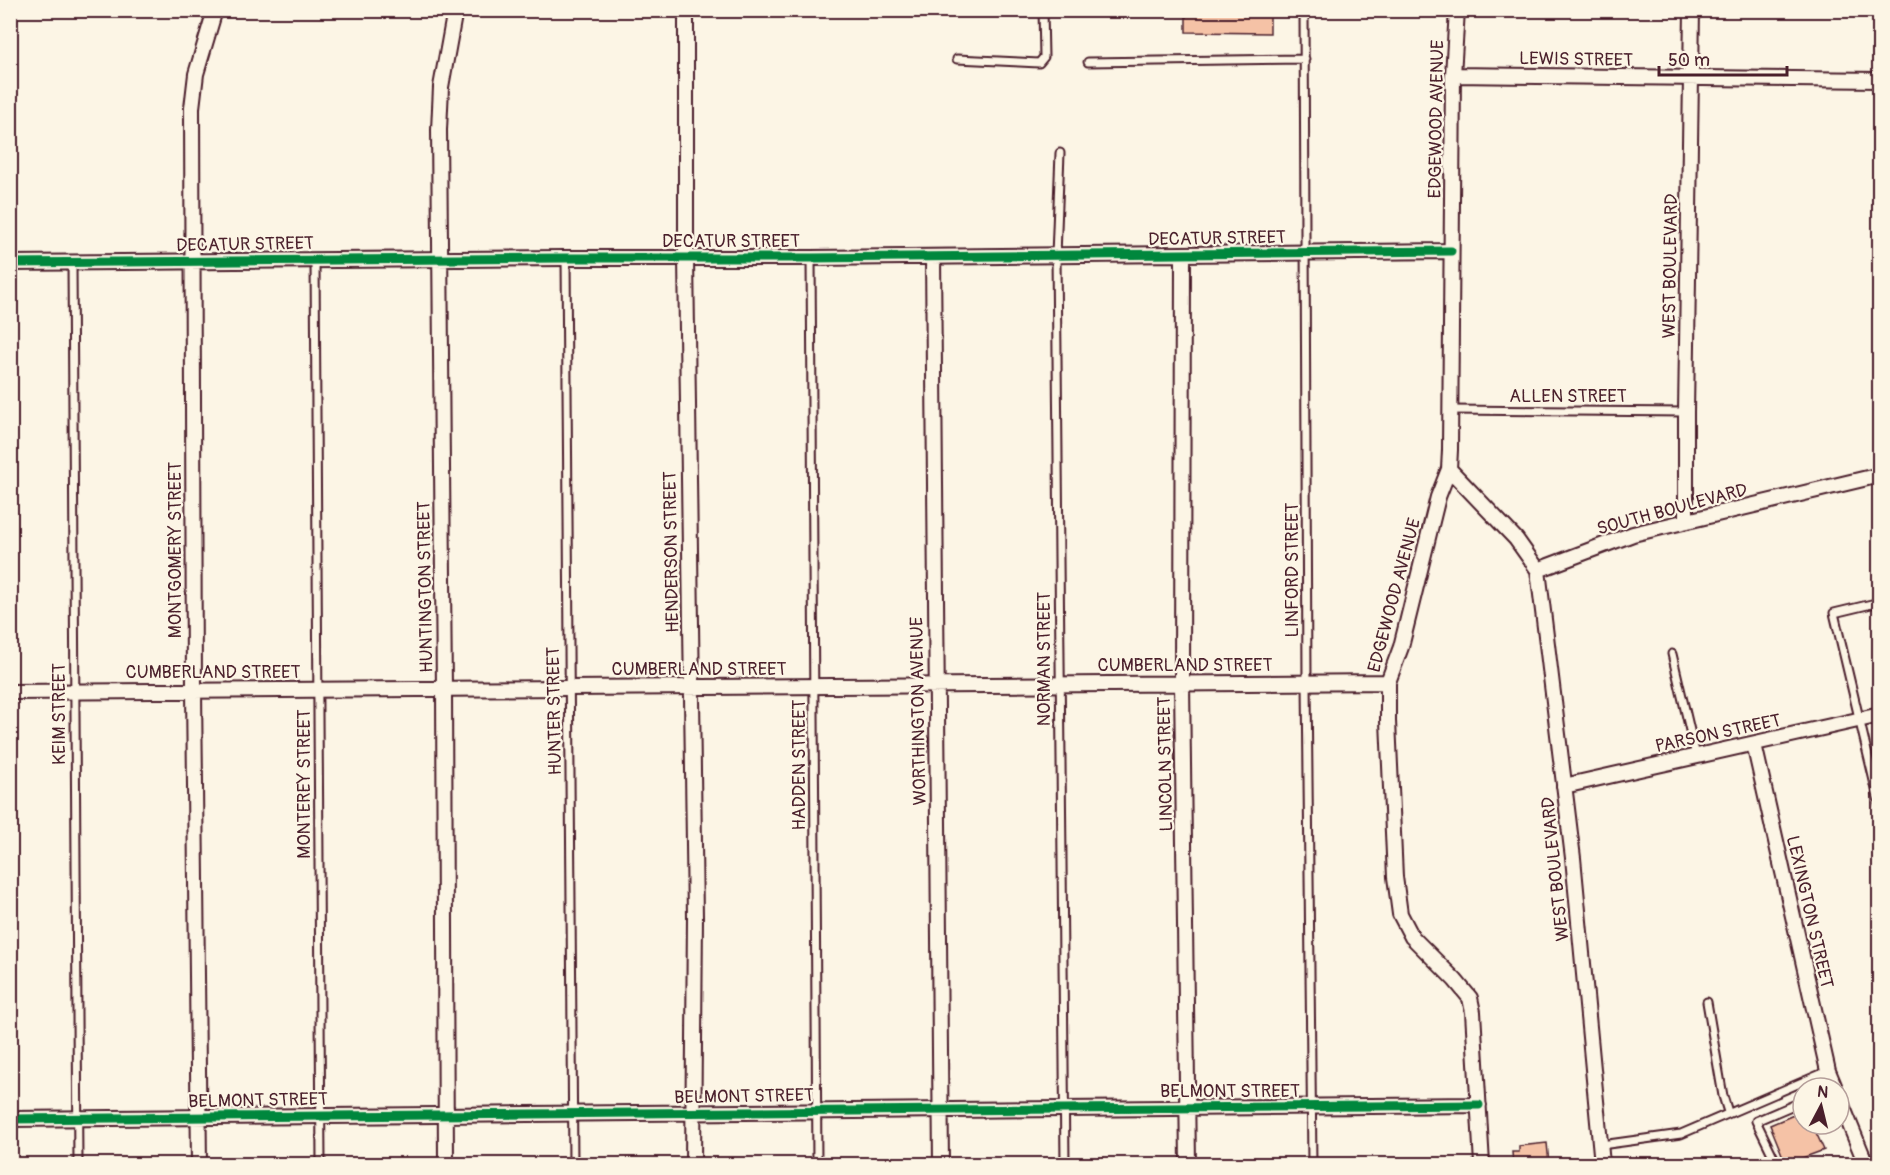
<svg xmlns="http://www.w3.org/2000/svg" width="1890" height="1175" viewBox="0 0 1890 1175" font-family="Pangolin,sans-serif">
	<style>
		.building { fill: #f5c2a6; stroke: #4a1f2b; stroke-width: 1.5 }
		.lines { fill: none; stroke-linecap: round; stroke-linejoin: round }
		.lane-casing { stroke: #4a1f2b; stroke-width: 11 }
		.street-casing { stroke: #4a1f2b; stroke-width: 18 }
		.lane { stroke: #fcf5e5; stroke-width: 7 }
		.street { stroke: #fcf5e5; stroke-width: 14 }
		.cycleway-casing { stroke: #fcf5e5; stroke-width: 13 }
		.cycleway { stroke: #00873e; stroke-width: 9 }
		.labels { text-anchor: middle; stroke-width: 4.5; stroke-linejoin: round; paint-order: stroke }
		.street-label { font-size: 18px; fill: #4a1f2b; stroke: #fcf5e5 }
	</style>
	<rect width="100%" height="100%" fill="#fcf5e5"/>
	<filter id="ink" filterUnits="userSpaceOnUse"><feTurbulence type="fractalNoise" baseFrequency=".0167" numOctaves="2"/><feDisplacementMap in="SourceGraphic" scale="12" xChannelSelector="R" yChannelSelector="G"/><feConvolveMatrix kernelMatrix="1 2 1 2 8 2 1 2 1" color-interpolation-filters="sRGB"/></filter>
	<g filter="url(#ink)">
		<path class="building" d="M1186,10H1270V33L1186,32Z
			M1803,1111V1124H1812L1824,1150L1786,1164L1770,1125Z
			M1547,1143L1549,1164H1513L1512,1152H1519V1146Z"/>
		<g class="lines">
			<defs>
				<path id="lane" d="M1304,10L1307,682L1312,1164
					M957,59L1039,63L1044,57L1043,10
					M1088,62L1305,59
					M1060,153L1056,255L1065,1164
					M566,258L573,1164
					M811,258L817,1164
					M315,260L321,1164
					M72,263L78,1164
					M1450,410L1686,412
					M1880,602L1834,613L1880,806
					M1672,654L1696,756
					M1707,1002L1723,1096L1728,1112
					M1601,1145L1681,1134L1828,1071
					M1777,1164L1756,1121L1803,1101"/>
				<path id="street" d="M686,10V258L695,917L693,1164
					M1457,10L1453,75L1450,450L1449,469L1438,497L1401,647L1388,682V721L1395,877L1400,914L1412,937L1455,980L1470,998L1473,1012L1482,1164
					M1453,75L1880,80
					M1183,255L1182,683L1188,1164
					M933,257L941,1164
					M10,263L566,258H811L1451,251
					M1449,469L1516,539L1538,570L1573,858L1602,1164
					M1686,521V412L1692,10
					M1538,570L1633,534L1880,475
					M10,692L1388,682
					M1754,744L1828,1071L1835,1088
					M1564,786L1880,715
					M1839,1098L1866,1164
					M10,1119L1479,1105
					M199,1164L194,691L192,108L196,74L215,10
					M446,1164L444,689L439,130L441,87L455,10"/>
			</defs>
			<use href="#lane" class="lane-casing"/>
			<use href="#street" class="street-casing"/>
			<use href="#lane" class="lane"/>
			<use href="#street" class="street"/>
			<defs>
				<path id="cycleway" d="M10,263L566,258H811L1451,251
					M10,1119L1479,1105"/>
			</defs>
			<use href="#cycleway" class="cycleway-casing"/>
			<use href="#cycleway" class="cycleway"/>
		</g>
	</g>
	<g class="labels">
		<g class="street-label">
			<text transform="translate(1576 59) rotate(1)" y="6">LEWIS STREET</text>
			<text transform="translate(1436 119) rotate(-89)" y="6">EDGEWOOD AVENUE</text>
			<text transform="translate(1217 238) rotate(-1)" y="6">DECATUR STREET</text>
			<text x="731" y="247">DECATUR STREET</text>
			<text transform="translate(245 244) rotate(-1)" y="6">DECATUR STREET</text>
			<text transform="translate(1670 266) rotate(-89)" y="6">WEST BOULEVARD</text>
			<text x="1568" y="402">ALLEN STREET</text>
			<text transform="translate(1672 509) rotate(-15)" y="6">SOUTH BOULEVARD</text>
			<text transform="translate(175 550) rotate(-90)" y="6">MONTGOMERY STREET</text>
			<text transform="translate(671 552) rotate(-91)" y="6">HENDERSON STREET</text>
			<text transform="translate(1292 570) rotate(-90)" y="6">LINFORD STREET</text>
			<text transform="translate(425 587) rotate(-91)" y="6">HUNTINGTON STREET</text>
			<text transform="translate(1394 595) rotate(-75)" y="6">EDGEWOOD AVENUE</text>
			<text transform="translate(1044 659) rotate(-90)" y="6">NORMAN STREET</text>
			<text x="1185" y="671">CUMBERLAND STREET</text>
			<text x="699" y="675">CUMBERLAND STREET</text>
			<text x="213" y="678">CUMBERLAND STREET</text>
			<text transform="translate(554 711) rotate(-91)" y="6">HUNTER STREET</text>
			<text transform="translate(918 711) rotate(-91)" y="6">WORTHINGTON AVENUE</text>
			<text transform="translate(59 714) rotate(-90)" y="6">KEIM STREET</text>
			<text transform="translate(1718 733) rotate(-12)" y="6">PARSON STREET</text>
			<text transform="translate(1165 764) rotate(-91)" y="6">LINCOLN STREET</text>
			<text transform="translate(799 765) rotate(-90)" y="6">HADDEN STREET</text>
			<text transform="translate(304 784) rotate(-90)" y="6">MONTEREY STREET</text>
			<text transform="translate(1555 869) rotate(-96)" y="6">WEST BOULEVARD</text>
			<text transform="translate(1810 912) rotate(77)" y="6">LEXINGTON STREET</text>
			<text x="1230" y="1097">BELMONT STREET</text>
			<text transform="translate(744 1096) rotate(-1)" y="6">BELMONT STREET</text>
			<text transform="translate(258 1100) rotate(-1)" y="6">BELMONT STREET</text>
		</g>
	</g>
	<rect width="1890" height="1175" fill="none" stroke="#fcf5e5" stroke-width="36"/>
	<rect x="18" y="18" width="1854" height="1139" fill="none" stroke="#4a1f2b" stroke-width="2" filter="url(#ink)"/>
	<g transform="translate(1821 1106) rotate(7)"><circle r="28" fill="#fcf5e5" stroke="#b59f9b" stroke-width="1.5"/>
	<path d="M0-4.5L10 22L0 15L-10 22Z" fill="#4a1f2b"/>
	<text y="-9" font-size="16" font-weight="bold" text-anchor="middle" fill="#4a1f2b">N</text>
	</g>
	<path d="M1659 66v9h128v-9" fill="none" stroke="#4a1f2b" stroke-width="3"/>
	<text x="1668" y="66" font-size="18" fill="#4a1f2b" stroke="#fcf5e5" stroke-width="4.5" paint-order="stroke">50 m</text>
</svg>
